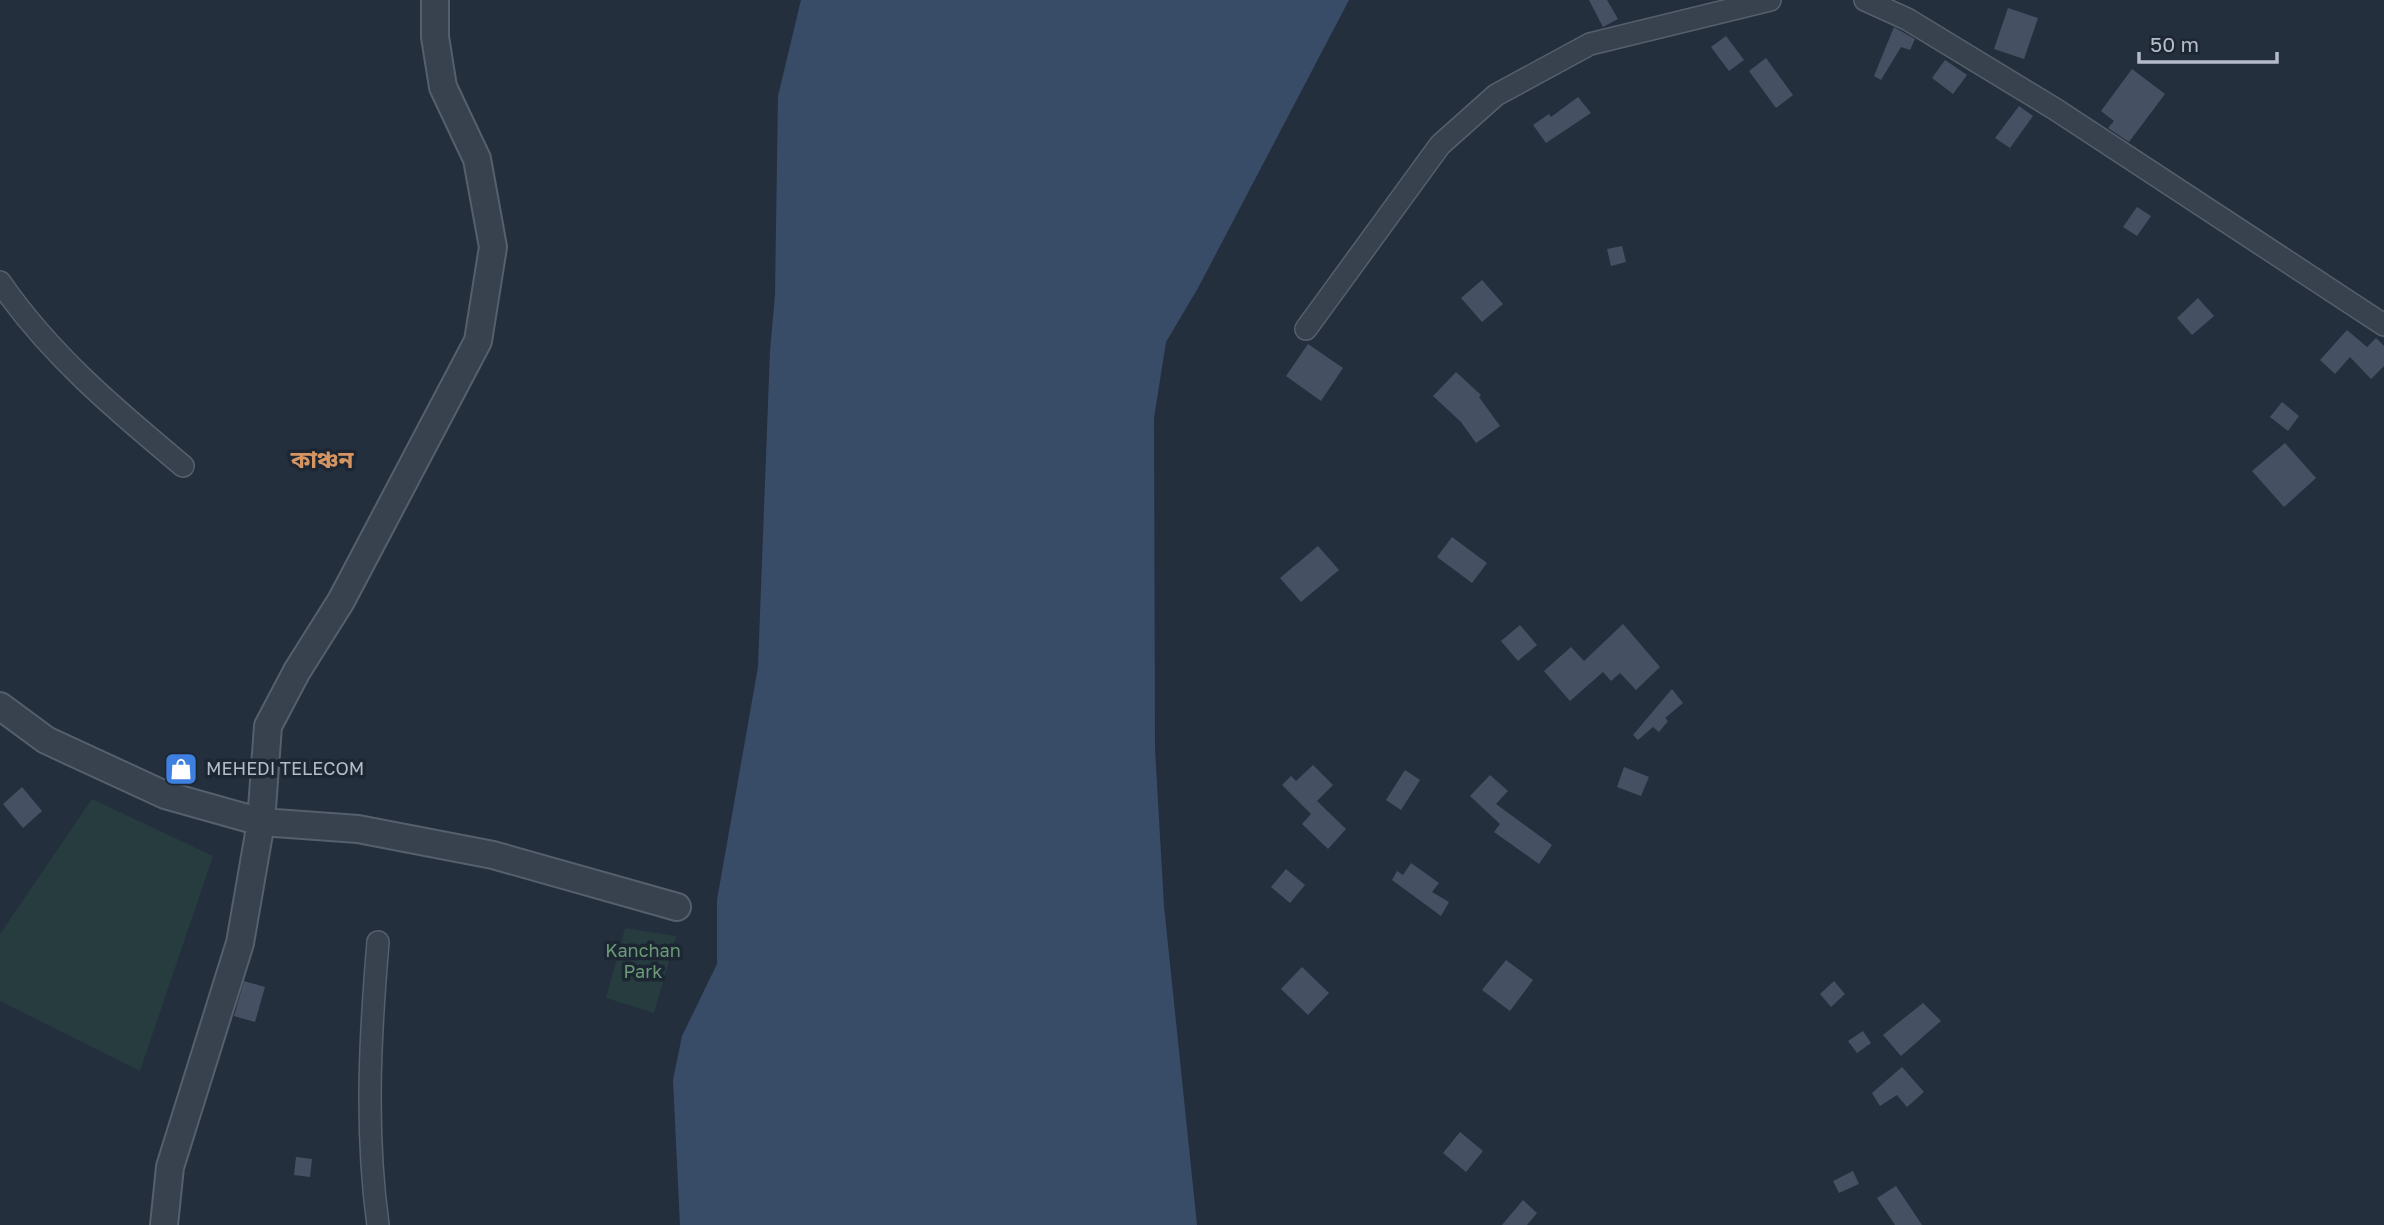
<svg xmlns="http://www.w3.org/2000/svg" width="2384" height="1225" viewBox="0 0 2384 1225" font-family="'Golos Text','Noto Sans Bengali',sans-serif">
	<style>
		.green { fill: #263c3f }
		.water { fill: #394c67 }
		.building { fill: #455162 }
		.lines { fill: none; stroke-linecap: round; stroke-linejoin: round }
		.minor-casing { stroke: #565f6c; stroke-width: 24 }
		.tertiary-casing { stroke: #565f6c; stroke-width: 30 }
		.minor { stroke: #38414e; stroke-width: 21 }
		.tertiary { stroke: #38414e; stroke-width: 26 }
		.labels { text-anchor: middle; stroke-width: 7; stroke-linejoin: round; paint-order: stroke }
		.poi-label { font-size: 18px; fill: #b4bcc9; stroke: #1d2633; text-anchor: start }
		.park-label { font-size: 18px; fill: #6b9a76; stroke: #1d2633 }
		.district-label { font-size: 24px; font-weight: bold; fill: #d59563; stroke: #1d2633 }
	</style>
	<rect width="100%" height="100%" fill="#242f3e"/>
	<path class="green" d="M92,799L213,856L140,1071L0,1001V934Z
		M625,928L676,936L654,1013L606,998Z"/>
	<path class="water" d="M801,0H1349L1198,288L1166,342L1154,418L1155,749L1164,906L1197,1225H680L673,1080L682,1036L717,964V900L758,667L770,351L775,295L778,96Z"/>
	<path class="building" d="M1589,0H1607L1618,19L1603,27Z
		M2008,8L2038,18L2024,59L1994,49Z
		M1894,27L1915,39L1910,50L1901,47L1881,80L1874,76Z
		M1726,36L1744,60L1729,71L1711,47Z
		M1766,58L1793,95L1776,108L1749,71Z
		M1945,60L1967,75L1953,94L1932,78Z
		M2132,69L2165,94L2129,142L2108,128L2114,121L2101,111Z
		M1578,97L1591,113L1546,143L1533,125L1549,114L1551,117Z
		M2019,106L2033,116L2010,148L1995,138Z
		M2137,207L2151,216L2137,236L2123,227Z
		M1622,246L1626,262L1611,266L1607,249Z
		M1482,280L1503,304L1482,322L1461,298Z
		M2198,298L2214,316L2192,335L2177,318Z
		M2347,330L2367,347L2376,338L2384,346V366L2371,379L2350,357L2335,374L2320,360Z
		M1308,344L1343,368L1321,401L1286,376Z
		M1456,372L1481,395L1479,397L1500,426L1476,443L1461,422L1433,396Z
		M2282,402L2299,416L2288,431L2270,417Z
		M2285,443L2316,478L2284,507L2252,471Z
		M1452,537L1487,563L1472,583L1437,557Z
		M1318,546L1339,570L1301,602L1280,578Z
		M1623,624L1660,667L1636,690L1620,673L1611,681L1603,672L1570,701L1544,671L1571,647L1584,661Z
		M1520,625L1537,645L1518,661L1501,641Z
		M1672,689L1683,703L1665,718L1668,721L1659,732L1653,727L1638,740L1633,735Z
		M1313,765L1333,785L1317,801L1346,829L1328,849L1302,824L1311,814L1282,785L1291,776L1296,781Z
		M1624,767L1649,777L1641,796L1617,787Z
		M1405,770L1420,780L1401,810L1386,800Z
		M1490,775L1508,791L1496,804L1552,845L1539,864L1494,832L1500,824L1470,796Z
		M22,787L42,811L23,828L3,804Z
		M1411,863L1439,883L1432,892L1449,902L1441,916L1392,880L1397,871L1403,875Z
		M1286,869L1305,885L1290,903L1271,887Z
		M1506,960L1533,980L1510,1011L1482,990Z
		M1302,967L1329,993L1308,1015L1281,989Z
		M244,981L265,987L255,1022L234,1016Z
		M1834,981L1845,994L1831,1007L1820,994Z
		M1923,1003L1941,1021L1901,1056L1883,1035Z
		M1863,1031L1871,1043L1857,1053L1848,1041Z
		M1902,1067L1924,1092L1907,1107L1897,1095L1880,1106L1872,1093Z
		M1460,1132L1483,1151L1466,1172L1443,1153Z
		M296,1157L312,1159L310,1177L294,1175Z
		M1853,1171L1859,1184L1839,1193L1833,1181Z
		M1896,1186L1922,1225H1895L1877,1198Z
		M1523,1200L1537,1213L1527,1225H1502Z"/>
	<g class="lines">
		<defs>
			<path id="minor" d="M1865,0L1907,19L2055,109L2384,325
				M0,282C49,354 116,410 183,466
				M1306,329L1440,145L1496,95L1590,44L1770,0
				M378,1225C365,1130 370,1037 378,942"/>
			<path id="tertiary" d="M0,706L46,740L165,795L261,822L358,829L493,855L677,907
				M164,1225L170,1167L240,943L261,822L268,726L297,671L341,601L478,341L493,247L477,159L443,87L435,37V0"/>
		</defs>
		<use href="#minor" class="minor-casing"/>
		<use href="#tertiary" class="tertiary-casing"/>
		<use href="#minor" class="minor"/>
		<use href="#tertiary" class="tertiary"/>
	</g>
	<defs>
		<symbol id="shop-square" viewBox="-11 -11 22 22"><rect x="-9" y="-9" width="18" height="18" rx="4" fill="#3f7fe0" stroke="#1d2633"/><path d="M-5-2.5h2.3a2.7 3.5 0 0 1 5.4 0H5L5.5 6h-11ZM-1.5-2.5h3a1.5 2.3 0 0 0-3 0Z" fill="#fff"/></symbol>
	</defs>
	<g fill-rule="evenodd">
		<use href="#shop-square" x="162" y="750" width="38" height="38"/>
	</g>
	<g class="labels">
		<g class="poi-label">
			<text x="206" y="775">MEHEDI TELECOM</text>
		</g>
		<g class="park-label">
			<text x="643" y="957">Kanchan<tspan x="643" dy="21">Park</tspan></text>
		</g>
		<g class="district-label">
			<text x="322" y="468">কাঞ্চন</text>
		</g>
	</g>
	<path d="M2139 52v10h138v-10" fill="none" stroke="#b4bcc9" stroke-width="3.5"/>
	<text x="2150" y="52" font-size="21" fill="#b4bcc9" stroke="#1d2633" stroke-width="5" paint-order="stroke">50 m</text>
</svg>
